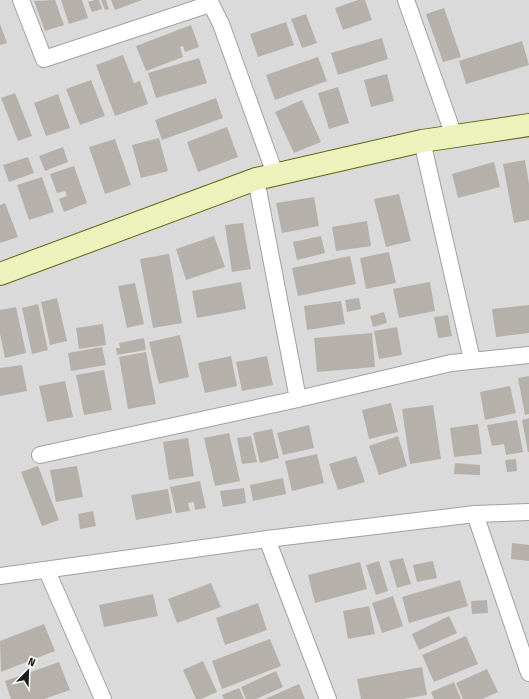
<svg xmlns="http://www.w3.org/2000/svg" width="529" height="699" viewBox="0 0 529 699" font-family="'Fira Sans Condensed',sans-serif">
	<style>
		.residential { fill: #dbdada }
		.building { fill: #b6b0aa }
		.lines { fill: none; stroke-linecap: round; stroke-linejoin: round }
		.street-casing { stroke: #a1a1a1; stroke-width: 18 }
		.secondary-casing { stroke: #5a6810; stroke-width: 24 }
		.street { stroke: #fff; stroke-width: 16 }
		.secondary { stroke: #edf2bd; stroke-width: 22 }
	</style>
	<rect width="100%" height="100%" fill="#edebe4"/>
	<path class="residential" d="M0,0H529V699H0Z"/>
	<path class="building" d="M55,0L64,25L45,31L34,1Z
		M61,0H82L88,18L69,24Z
		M95,0H99L102,9L92,12L88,2Z
		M101,0H106L109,9L105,10Z
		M111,0H142L115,10Z
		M358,0H365L372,20L343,30L335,8Z
		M444,8L461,57L443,62L426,14Z
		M306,14L317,43L302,48L291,19Z
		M286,22L294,45L258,57L250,34Z
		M0,24L7,43L0,45Z
		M191,25L199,47L185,52L183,46L180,47L183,57L146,71L136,46Z
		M382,38L388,59L338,75L331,53Z
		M522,41L529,65L466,84L459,61Z
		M123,55L134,83L140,81L148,104L115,116L96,65Z
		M318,57L327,81L275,100L266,75Z
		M199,58L207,83L156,98L148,73Z
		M387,74L394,101L371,107L364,80Z
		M91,80L105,116L80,125L66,89Z
		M338,87L349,123L329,129L318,93Z
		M15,93L32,136L18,141L1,98Z
		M58,94L70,128L46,136L34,103Z
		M216,98L223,118L162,140L155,120Z
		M302,100L321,142L294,153L275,112Z
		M227,127L238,157L198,172L187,142Z
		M159,138L168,171L141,178L132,145Z
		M115,139L131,185L105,194L89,147Z
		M63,147L68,162L45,171L39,156Z
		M28,157L34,173L9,182L3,165Z
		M525,160L529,184V220L514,223L503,164Z
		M494,162L500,187L458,198L452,174Z
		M74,166L87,203L64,212L59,199L67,196L65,191L57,193L50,174Z
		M42,177L54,212L29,220L17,185Z
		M399,194L411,241L386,247L374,199Z
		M314,197L319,226L282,233L276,203Z
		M5,203L18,237L0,243V205Z
		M367,221L371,246L336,251L332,227Z
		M243,223L251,269L232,272L225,225Z
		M214,236L225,267L186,280L176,249Z
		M321,236L325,253L297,260L293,242Z
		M389,252L396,283L366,289L360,258Z
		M169,254L182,323L153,328L140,259Z
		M350,256L356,284L298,296L292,268Z
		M241,282L246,309L197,318L192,291Z
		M430,282L435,311L399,318L393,289Z
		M135,283L144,324L127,328L118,286Z
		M57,298L67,341L50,345L41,302Z
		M359,298L361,309L347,312L345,300Z
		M341,301L345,324L307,330L304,306Z
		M38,304L48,350L32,354L22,308Z
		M529,305V333L496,337L492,309Z
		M16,307L26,353L5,358L0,334V310Z
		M384,312L387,323L373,327L370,316Z
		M448,315L452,336L438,338L434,317Z
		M103,324L106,345L79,349L76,328Z
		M397,327L402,355L379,359L374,331Z
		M372,333L375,367L317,372L314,338Z
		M180,335L189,377L159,384L149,342Z
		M144,338L146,350L117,355L116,348H120L119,343Z
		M102,347L106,365L71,371L68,353Z
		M146,352L156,404L128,409L119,357Z
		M231,356L237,386L205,393L198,363Z
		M267,356L273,385L242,391L236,362Z
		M22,365L27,391L0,396V368Z
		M104,370L112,410L84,415L76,375Z
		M529,376V414L525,415L518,378Z
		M65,381L73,417L47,422L39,386Z
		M510,386L516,413L485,420L480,392Z
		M391,403L398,432L369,439L362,410Z
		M433,405L441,459L410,464L402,409Z
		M529,418V452H528L522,420Z
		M517,420L523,452L506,455L504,444L492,446L487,425Z
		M478,424L482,454L454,457L450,428Z
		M309,425L314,448L283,455L277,433Z
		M272,429L279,458L260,463L253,433Z
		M229,433L240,481L215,486L204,438Z
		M251,436L257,462L242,464L237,438Z
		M398,436L407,466L379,475L369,446Z
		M188,438L194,476L169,480L163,442Z
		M317,454L324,483L292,491L285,461Z
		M356,456L365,482L338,490L329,464Z
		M516,459L517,471L507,472L505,460Z
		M455,463L480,465V475L454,474Z
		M38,466L59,520L42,526L21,472Z
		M77,466L83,497L56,502L50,470Z
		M283,478L286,494L253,501L250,485Z
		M200,481L206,508L195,510L194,502L188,503L190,511L176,513L170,487Z
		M244,488L246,503L223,507L220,491Z
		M168,489L172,513L136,520L131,495Z
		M93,511L96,526L80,529L78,514Z
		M512,543L529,545V561L511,559Z
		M403,558L411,584L397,588L389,561Z
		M379,561L388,591L376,595L366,565Z
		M433,561L437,578L417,582L413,565Z
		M360,562L367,589L315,603L308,575Z
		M460,580L468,606L409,623L402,597Z
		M211,583L221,607L177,623L168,599Z
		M153,594L158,616L104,627L99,605Z
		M393,596L403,626L382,633L372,603Z
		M487,600L488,613L472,614L471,601Z
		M258,603L267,630L225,645L216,618Z
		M369,606L375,634L348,639L343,611Z
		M449,616L457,633L419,650L412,634Z
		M44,624L55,651L1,672L0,641Z
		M466,636L478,664L434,682L422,655Z
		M270,639L281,666L222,689L212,661Z
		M203,661L217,692L201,699H196L183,670Z
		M59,662L70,690L44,699H11L5,681Z
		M422,667L427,695L403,699H361L357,679Z
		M487,669L498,692L483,699H463L456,683Z
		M276,671L283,687L256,699H246L241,687Z
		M454,682L461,699H434L431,692Z
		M299,684L305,699H265Z
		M239,688L244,699H224L222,695Z"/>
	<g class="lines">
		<defs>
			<path id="street" d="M21,0L44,59L210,4
				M209,0L221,24L275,174
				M406,0L454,136
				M422,141L472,360
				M256,179L298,399
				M40,455L298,399L451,363L529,355
				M475,514L529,673
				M267,539L328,699
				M47,571L103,699
				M0,576L267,539L475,514L529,512"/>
			<path id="secondary" d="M0,274L256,179L422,141L529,125"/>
		</defs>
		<use href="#street" class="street-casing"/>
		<use href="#secondary" class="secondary-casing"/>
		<use href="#street" class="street"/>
		<use href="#secondary" class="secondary"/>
	</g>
	<g transform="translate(28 671) rotate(23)" stroke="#ffffff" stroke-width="3" paint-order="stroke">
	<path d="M0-3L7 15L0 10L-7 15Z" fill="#1d1d1d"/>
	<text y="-6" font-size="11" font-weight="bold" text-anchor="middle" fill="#1d1d1d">N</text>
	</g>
</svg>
